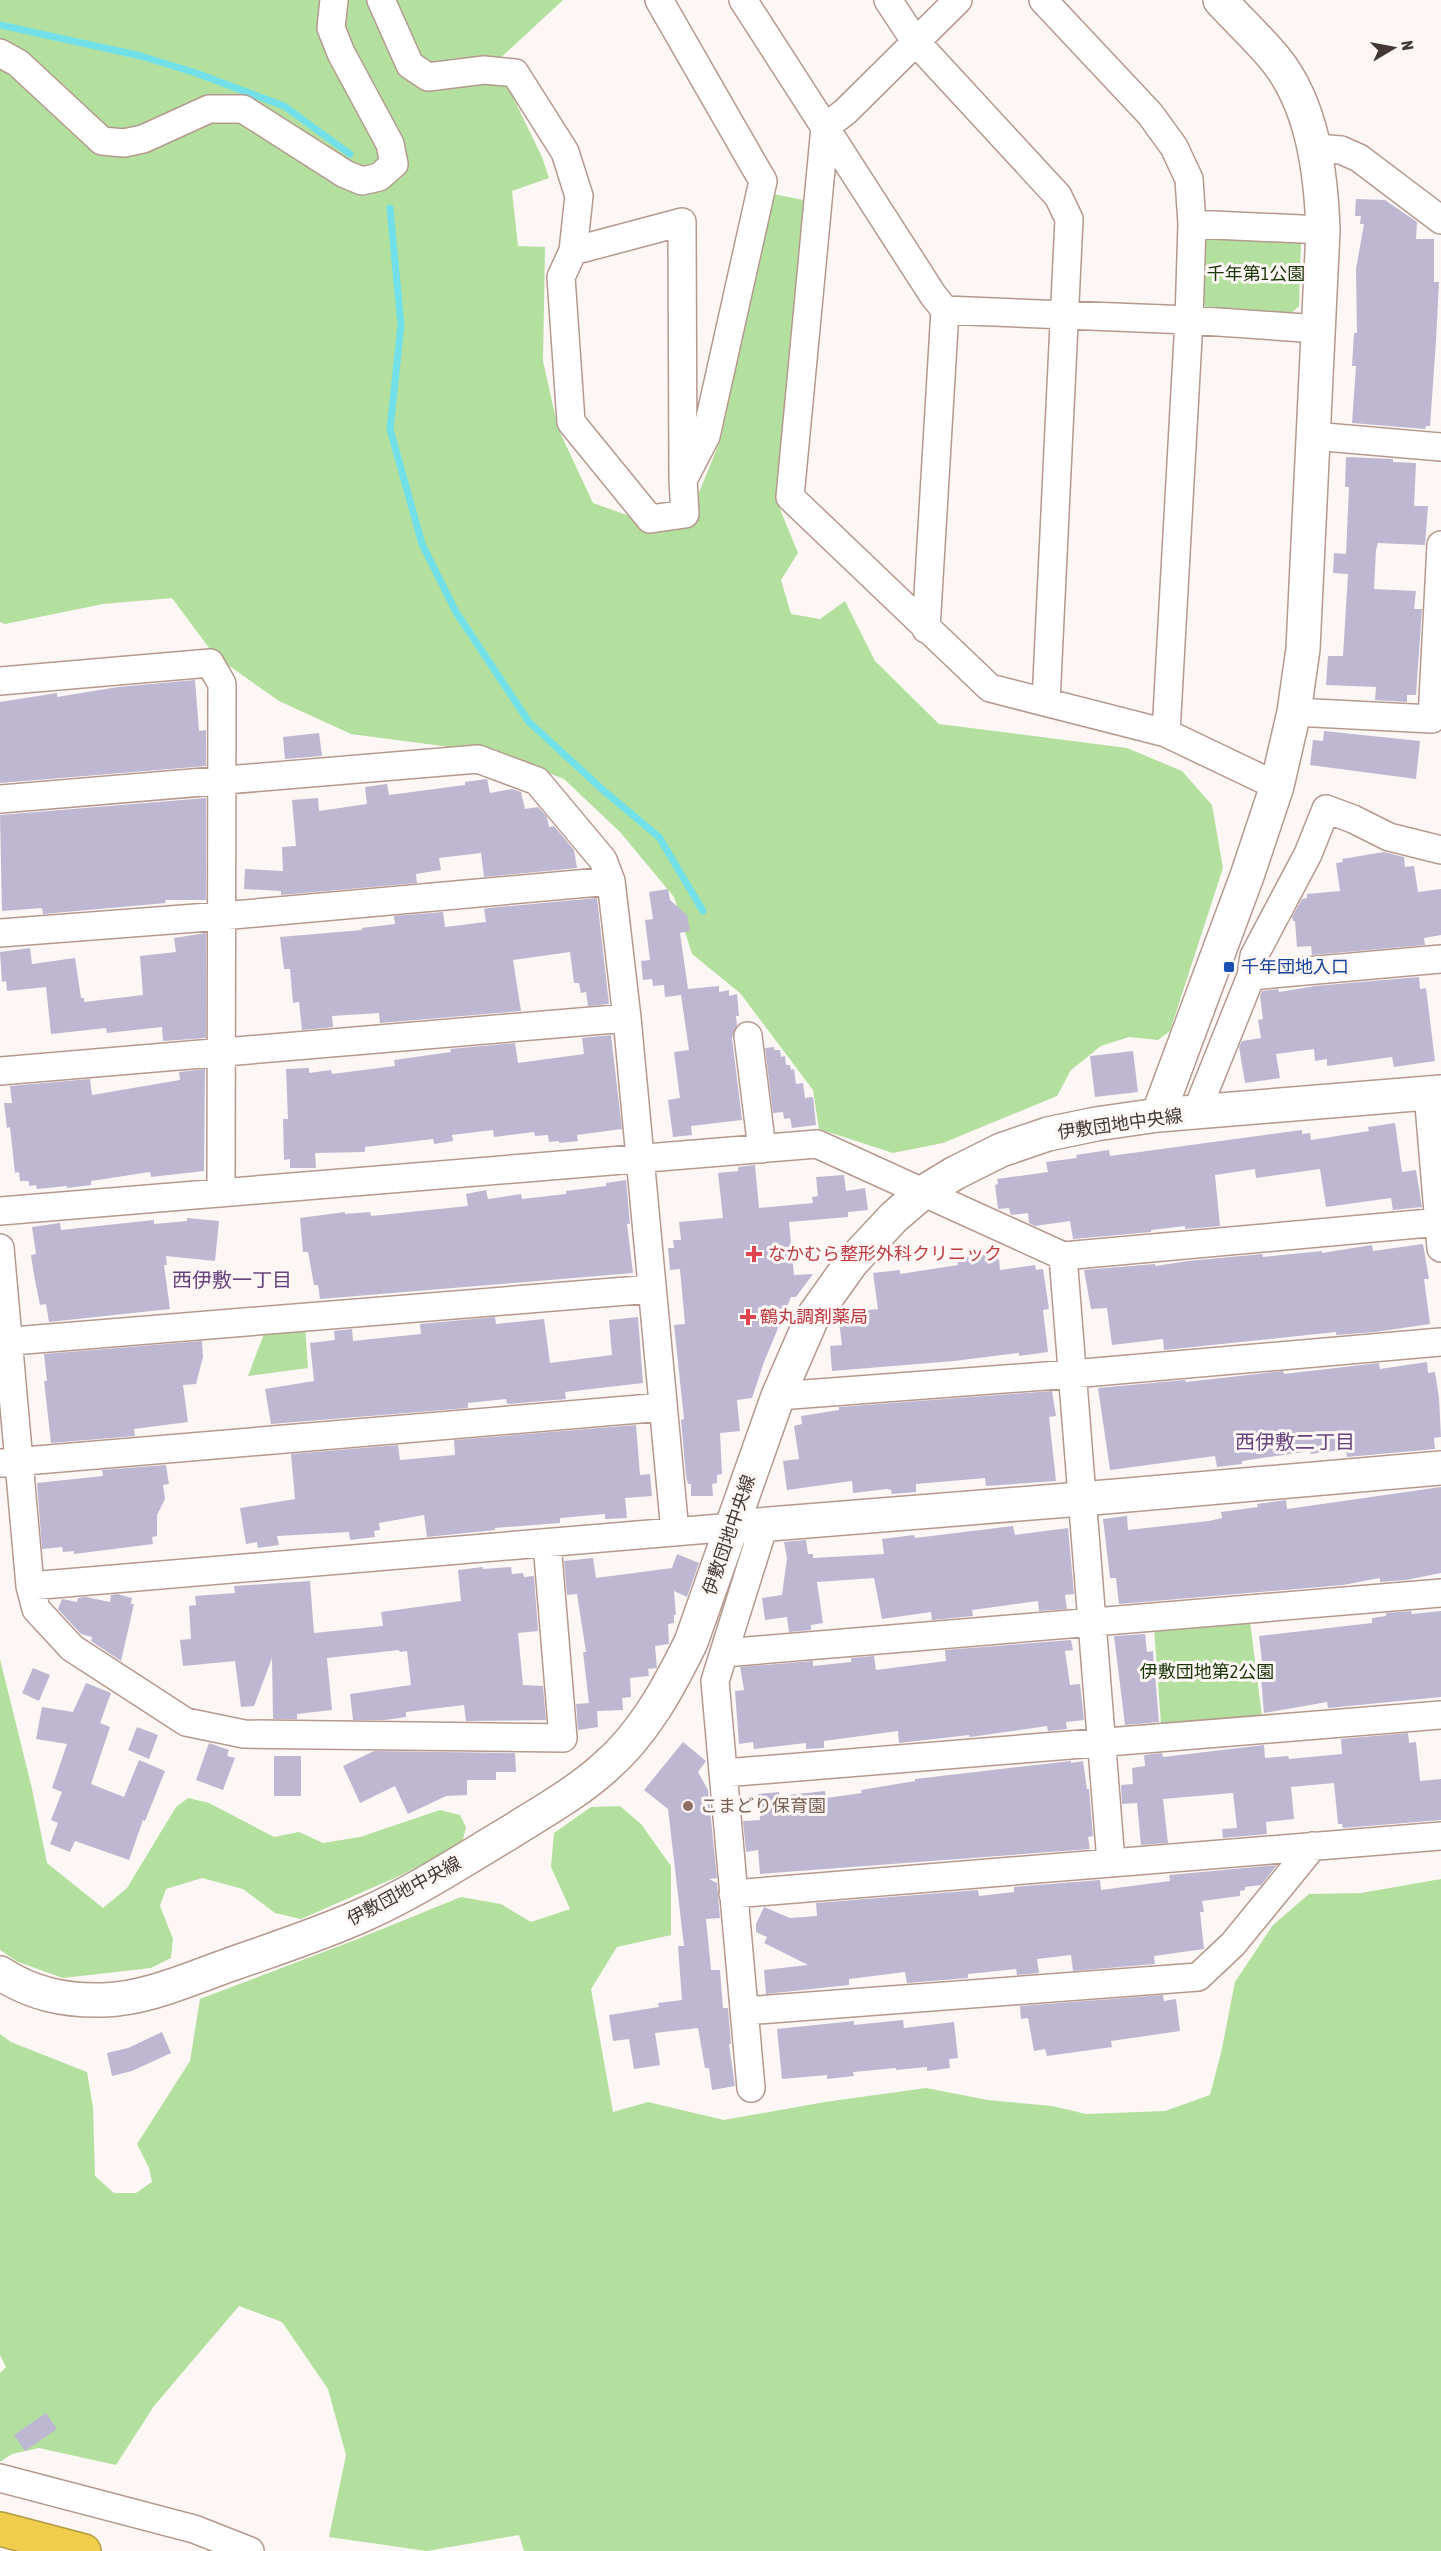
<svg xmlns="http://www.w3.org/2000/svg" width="1441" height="2551" viewBox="0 0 1441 2551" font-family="'Asap Condensed','Noto Sans JP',sans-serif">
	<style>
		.green { fill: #b3e09e }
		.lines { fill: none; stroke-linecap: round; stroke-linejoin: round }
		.stream { stroke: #72e0e9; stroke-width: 7 }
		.building { fill: #beb7d1 }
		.street-casing { stroke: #b5998e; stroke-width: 30 }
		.secondary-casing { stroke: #b5998e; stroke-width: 36 }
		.highway-casing { stroke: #b39943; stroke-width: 36 }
		.street { stroke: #fff; stroke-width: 27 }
		.secondary { stroke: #fff; stroke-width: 33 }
		.highway { stroke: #f0ce4c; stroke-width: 33 }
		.transit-dot { fill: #1a4fb4; stroke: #fcf6f4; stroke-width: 2 }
		.health-dot { fill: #e0444e; stroke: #fcf6f4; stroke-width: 2 }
		.education-dot { fill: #8d6e63; stroke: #fcf6f4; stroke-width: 2 }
		.labels { text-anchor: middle; stroke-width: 6; stroke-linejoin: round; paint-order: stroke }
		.park-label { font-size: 18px; fill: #193506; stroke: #fcf6f4 }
		.transit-label { font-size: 18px; fill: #164399; stroke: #fcf6f4; text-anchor: start }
		.street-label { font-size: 18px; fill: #433733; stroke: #fcf6f4 }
		.health-label { font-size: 18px; fill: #be3a42; stroke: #fcf6f4; text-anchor: start }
		.education-label { font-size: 18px; fill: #785e54; stroke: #fcf6f4; text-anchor: start }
		.neighbourhood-label { font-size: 20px; fill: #67437d; stroke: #fcf6f4 }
	</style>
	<rect width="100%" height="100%" fill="#fcf6f4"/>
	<path class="green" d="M0,0H563L496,62L542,157L549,178L512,191L518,246L545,247L543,361L558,428L593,503L658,526L693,507L720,441L773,194L804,200L778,504L798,553L781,580L791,614L820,619L845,601L875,661L939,724L1127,748L1182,771L1212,805L1223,868L1170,1031L1158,1040L1129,1037L1101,1046L1071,1070L1057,1096L943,1143L893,1153L819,1129L813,1090L740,993L692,954L674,897L620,832L564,779L525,764L480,751L351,734L279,701L215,656L172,598L103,604L5,624L0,622Z
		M1212,232L1287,235L1301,244L1299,306L1287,317L1211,311L1200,301L1201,245Z
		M305,1326L308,1368L248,1376L265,1331Z
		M1250,1621L1262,1717L1161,1724L1154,1627Z
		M0,1659L32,1789L47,1863L103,1908L127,1888L176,1807L188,1798L209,1803L274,1837L299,1832L323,1843L360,1837L440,1810L460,1815L466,1827L462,1844L397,1877L301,1919L275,1913L243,1889L202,1878L166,1889L160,1906L173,1939L171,1958L151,1968L63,1978L18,1962L0,1950Z
		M620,1806L641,1824L671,1866V1935L617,1947L591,1989L613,2112L648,2102L724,2120L825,2102L926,2088L988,2100L1052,2106L1086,2114L1165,2111L1210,2095L1221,2053L1235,1982L1273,1925L1309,1894L1361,1893L1441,1879V2551H524L519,2535L427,2551L329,2537L346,2455L328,2389L282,2322L239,2306L154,2406L116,2465L39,2448L12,2454L0,2462V2373L6,2367L0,2355V2034L11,2042L87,2072L93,2108L95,2176L114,2193H136L152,2182L149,2168L137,2144L190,2061L200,1999L355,1940L461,1897L501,1904L531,1922L570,1909L551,1867L554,1833L591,1807Z"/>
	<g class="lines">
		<path class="stream" d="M0,25L141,56L196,73L284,106L350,154
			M390,208L401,325L390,429L422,544L456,612L529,722L604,791L659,837L703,911"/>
	</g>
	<path class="building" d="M1356,199L1385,200L1417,222L1416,239H1434V282H1439L1436,341L1430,426H1426L1425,429L1352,423L1356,366H1352L1354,333H1357L1356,269L1364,224H1360L1361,216H1355Z
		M1346,457L1393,459V462L1416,463L1414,506H1428L1425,545L1378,543L1376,550L1374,589L1416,591L1414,609H1422L1416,695H1407V702L1375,700L1376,687L1326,685L1328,656H1343L1348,574L1333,573L1334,553L1346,554L1349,487H1345Z
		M195,680L199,731L206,730V766L0,783V702L57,693V697L118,687Z
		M1324,731L1420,741L1416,779L1310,765L1313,740L1323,741Z
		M319,733L322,756L285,759L283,737Z
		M487,779L490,793L512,789L521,792L525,809L538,807L547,817L549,827L554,826L574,850L577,868L484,877L481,853L439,858L441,870L416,874L417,883L281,895V891L244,889L245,869L283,871L282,847L296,846L292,800L318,798L319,811L367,804L365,787L387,784L389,795L465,785V782Z
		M206,798V900H165L166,903L43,914L42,908L2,911L0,815Z
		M1384,852L1404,857L1405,867L1414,866L1418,892L1441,889V935L1424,938L1425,945L1312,955L1311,946L1297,947L1295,921H1293L1292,917L1302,899L1307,898V894L1340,891L1336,863L1343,862L1342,859Z
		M668,889L670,900L687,915L690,931L680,933L688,989L719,986V992L729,990V996L737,994L739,1016H736L737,1025L732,1038L742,1120L691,1126L692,1135L673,1137L668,1100L680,1098L674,1052L689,1050L681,995L665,997L664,985L653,986L652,979L643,980L641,961L650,960L645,920L653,919L649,892Z
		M597,898L609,1004L588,1006L586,992L581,993L579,983H574L570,952L513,960L521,1011L380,1023L379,1013L332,1016L333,1027L302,1030L299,1002L293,1003L290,969H284L280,937L362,930V928L395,924L394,916L443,912L445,927L486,922L484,909L488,908Z
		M206,933V1038L163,1041L162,1027L107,1033L106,1028L51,1034L46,987L7,991L6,981L2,982L0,952L30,948L32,964L75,958L81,998H84V1002L143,995L140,956L176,952L174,938Z
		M1419,977L1420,989L1426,988L1435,1061L1394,1067L1392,1057L1327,1066V1059L1315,1061L1314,1049L1276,1054L1280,1078L1245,1083L1239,1047L1242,1041L1261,1038L1258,1020L1263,1019L1260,996L1262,991L1278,989L1279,992L1315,986Z
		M611,1035L622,1129L577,1135L578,1141L559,1143V1141L549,1142L548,1135L535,1136L534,1132L494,1137L493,1130L452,1135L453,1141L434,1144L433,1139L365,1147V1152L315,1153L316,1168H290V1159L284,1160L283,1119H288L286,1069L309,1068V1073L331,1070L332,1074L395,1066L394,1060L451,1052L450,1049L515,1043L518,1063L584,1054L582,1038Z
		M774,1047V1050H780L781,1057L785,1056L786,1065H790L791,1070L794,1069L796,1084L803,1083L805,1098L813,1097L816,1125L792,1128L790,1118L784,1119L783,1112L773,1113L765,1048Z
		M1133,1051L1138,1092L1095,1097L1090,1056Z
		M205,1069L204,1171L151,1177L150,1172L91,1181V1185L67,1188V1186L37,1189L36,1185L29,1186V1181H20L19,1172L15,1173L10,1127L7,1128L4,1103H12L10,1086L90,1079L92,1095L180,1080L179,1072Z
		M1395,1123L1402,1172L1416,1170L1422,1207L1393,1210L1391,1198L1326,1207L1320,1169L1256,1178L1255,1169L1215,1175L1220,1226L1185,1229V1226L1151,1230V1232L1073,1239L1070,1221L1035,1226L1029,1223L1028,1213L1011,1215L1009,1208L998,1209L995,1185L998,1184L997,1179L1048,1172L1046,1162L1077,1158L1076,1155L1109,1150L1110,1156L1302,1130V1134L1310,1133L1311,1140L1369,1131L1368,1127Z
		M755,1165L759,1208L813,1203L812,1197L818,1196L816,1177L844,1175L846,1191L865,1188L868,1210L848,1212V1217L789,1222L794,1275L813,1274L796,1297H791L764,1362L752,1398L737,1400L740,1431L720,1433L722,1474L717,1475V1483L712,1484L713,1496H691V1484H688L686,1476L681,1420L684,1419L674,1325L685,1324L680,1269L670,1270L668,1248H674L673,1240H681L679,1222L723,1218L718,1173L738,1171V1167Z
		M626,1180L630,1224H627L633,1273L320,1299L318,1285H314L308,1252H303L300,1218L345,1212V1214L370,1212L371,1216L468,1206L466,1194L486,1190L488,1199L521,1194L522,1199L566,1194V1191L606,1186V1183Z
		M187,1218L219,1221L215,1261L166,1256L167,1265H164L170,1309L49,1322L46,1304L40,1305L34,1275L31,1255L36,1254L32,1227L60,1223L61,1230L154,1220V1224L187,1221Z
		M1423,1244L1429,1279H1424L1430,1324L1375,1332L1336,1335V1332L1164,1350L1163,1339L1112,1345L1107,1308L1091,1309L1084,1270L1155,1264V1266L1188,1261L1262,1254L1263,1257L1322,1251V1253L1372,1245L1373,1251Z
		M989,1254L990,1260L999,1259L1000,1270L1035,1265L1036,1270L1043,1269L1049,1309L1043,1310L1048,1352L1019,1356V1353L954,1361L832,1371L830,1346L842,1345L839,1322L849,1312L878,1309L873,1273L900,1270V1274L958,1265L957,1259Z
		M495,1317L496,1324L544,1319L550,1363L612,1355L609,1320L638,1317L643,1383L565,1392L566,1399L507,1404L506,1399L468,1403V1408L271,1424L265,1389L314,1381L310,1343L335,1340L334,1331L352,1329L353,1341L421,1334L420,1324Z
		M202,1341L203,1357L196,1384L183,1385L188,1422L134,1429L135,1436L51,1443L44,1381H47L44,1354Z
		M1427,1362L1428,1373L1435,1372L1439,1398L1441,1437L1434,1438L1435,1449L1347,1457L1346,1449L1311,1454L1310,1451L1242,1461V1464L1217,1467L1215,1456L1110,1470L1098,1388L1185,1380L1186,1382L1283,1371L1284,1374L1379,1363L1380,1369Z
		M1052,1391L1056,1416L1049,1417L1056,1481L986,1486L985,1478L916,1484V1492L892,1494L891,1490L887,1489L853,1493L852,1481L787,1490L783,1461L799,1459L794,1426L802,1424L801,1416L839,1410V1407Z
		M636,1425L640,1475L650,1474L652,1496L625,1498L627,1518L605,1519V1514L560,1518V1523L495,1528V1530L427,1537L424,1515L379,1523L380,1530L374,1531L375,1537L350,1540L349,1532L277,1536L279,1545L258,1548L257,1542L246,1544L240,1508L295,1499L291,1454L398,1445L400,1460L455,1455L454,1440Z
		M166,1465L169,1484L163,1485L165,1499L157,1515V1536L152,1537L153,1544L74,1554V1551L63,1552L62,1547L42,1549L37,1483L103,1476L102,1470Z
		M1441,1487V1573L1406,1580L1380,1582V1578L1343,1585L1119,1604L1116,1578H1110L1103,1519L1127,1516L1128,1530L1209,1521L1222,1518L1221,1512L1258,1507L1257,1504L1286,1500L1287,1509Z
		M1013,1526L1015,1535L1068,1528L1074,1594L1065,1595L1067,1609L1039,1611L1038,1601L972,1610L973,1616L932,1620L931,1612L882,1619L874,1578L817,1582L823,1623L811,1625V1630L789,1632L787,1617L765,1620L762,1598L782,1595L787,1558L784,1542L806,1540L808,1554H813V1558L884,1554L882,1539L914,1535L915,1538Z
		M677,1554L699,1563L687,1597L674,1591L676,1615H674V1623L668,1624L669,1644L655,1646L657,1668L648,1669L649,1676L630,1678L631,1697L622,1698L623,1710L597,1711L598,1727L578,1730L576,1704L589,1703L583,1652H586L577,1594L567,1595L564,1561L593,1558L596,1578L672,1568Z
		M483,1567V1569L511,1567L512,1574L523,1573L524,1577L534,1576L538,1631L518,1633L523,1685L543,1686L546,1720L466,1721L464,1705L406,1712V1717L385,1720H353L350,1694L411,1685L407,1651L400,1652L399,1650L327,1658L332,1710L297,1714V1719H273L272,1658L254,1706L241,1707L235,1661L183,1666L180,1640L191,1639L189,1606L196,1605L195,1596L235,1593L234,1586L310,1581L314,1633L383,1626L381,1612L461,1601L458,1570Z
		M117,1594L132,1598L131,1604H134L121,1661L91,1641L92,1637L81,1634L58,1609L62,1599L77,1602L78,1598L86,1597L110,1602L111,1595Z
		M1411,1611L1412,1614L1441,1611V1697L1328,1708L1327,1702L1264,1713L1261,1678H1264L1259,1636L1372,1623V1618L1386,1616V1613Z
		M1145,1634L1147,1652L1153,1651L1159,1722L1125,1725L1114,1636Z
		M1071,1640L1073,1650L1065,1651L1070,1685L1080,1684L1084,1720L1066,1722L1067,1729L1048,1731L1047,1726L970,1737L969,1735L899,1743L898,1731L824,1741V1748L806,1749V1743L754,1749L753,1742L739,1744L735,1691L744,1690L740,1667L813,1661V1666L851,1662V1658L874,1656L876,1670L946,1661L945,1650Z
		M33,1668L50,1675L39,1701L22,1693Z
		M86,1683L111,1693L100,1723L110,1727L91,1784L124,1797L139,1760L165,1771L145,1821L143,1820L129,1860L75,1841L70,1852L50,1844L58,1823L51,1820L62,1792L52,1788L67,1744L36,1739L42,1707L73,1712Z
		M137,1727L158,1735L149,1759L128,1750Z
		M1408,1733L1409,1743L1416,1742L1420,1781L1441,1779V1820L1343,1828L1342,1824H1338L1334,1783L1291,1787L1294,1819L1266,1822L1267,1834L1223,1838L1222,1829L1237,1828L1233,1793L1163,1799L1168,1843L1141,1845L1137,1803L1122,1804L1121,1785L1133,1784L1132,1768L1145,1766L1144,1755L1162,1753L1163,1757L1264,1745L1265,1758L1288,1756L1289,1759L1342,1754L1341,1739Z
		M683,1742L706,1761L698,1772L708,1790L717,1878L709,1879L717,1883L720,1918L706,1919L711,1970H720L723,2008H728L731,2044H729L735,2086L712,2090L709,2068H705L698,2028L655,2033L660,2065L634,2069L629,2039L613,2041L609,2015L659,2007L658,2003L682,2000L678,1946H684L668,1809L644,1790Z
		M209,1743L229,1750L227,1756L235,1758L223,1790L196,1780Z
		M374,1751L515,1753L516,1772H496V1780H467V1795L446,1796L408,1814L395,1786L360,1803L343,1766Z
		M274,1756H301V1796H274Z
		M1071,1761V1763L1083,1761L1087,1789H1089L1093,1836L1088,1837L1090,1849L760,1874L758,1850L746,1852L743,1821L760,1820L758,1794L779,1792V1796L825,1791L826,1798L862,1793L861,1790L915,1781V1779Z
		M1277,1865L1261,1885L1245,1887V1890L1240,1891V1896L1202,1901L1204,1912H1200L1204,1949L1154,1956L1155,1964L1073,1971L1071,1955L1037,1959L1039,1973L1017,1975L1016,1969L968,1974V1978L907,1983L905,1972L849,1979V1985L766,1994L764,1970L808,1965L764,1943L767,1937L756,1932V1924L764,1907L790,1918L817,1916L816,1903L978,1890L979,1896L1014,1892V1887L1100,1880L1101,1890L1170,1881L1169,1875Z
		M1163,1995L1164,2001L1176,1999L1180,2031L1111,2041L1112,2047L1047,2056L1045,2049L1034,2051L1028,2018L1021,2019L1020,2006Z
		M903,2020L904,2028L954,2022L958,2058L949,2059L950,2068L927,2071V2067L896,2070V2068L853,2072L854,2076L827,2079V2075L782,2079L777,2029L854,2021V2025Z
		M162,2032L171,2053L132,2071L112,2076L107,2053L128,2048Z
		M46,2413L57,2429L25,2451L14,2435Z"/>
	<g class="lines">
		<defs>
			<path id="street" d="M381,0L410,65L428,77L484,70L515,73L565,152L579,196L573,251
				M659,0L763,181L706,436L683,480L685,514L650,519L571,422L561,277L573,251L682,222L683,480
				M743,0L933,295L945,310L1189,320L1318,329
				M888,0L915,41L1058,196L1069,219L1046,702
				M958,0L845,112L825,127L790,497L990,688L1166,733L1277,786
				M1043,0L1150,114L1174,147L1189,179L1192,224L1189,320L1166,733
				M0,53L18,63L102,141L124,143L143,139L209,109H243L345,174L362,181L379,177L394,164L390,144L341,53L331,28L334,0
				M1315,148L1341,150L1359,158L1441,220
				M1192,224L1323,230
				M1313,436L1441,447
				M926,629L945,310
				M0,681L210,663L222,684L221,1193
				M1294,712L1432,719L1441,545
				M0,799L478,759L537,781L603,860L611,881L627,1018L675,1532
				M0,933L222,916L611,881
				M1251,976L1441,959
				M748,1036L762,1149
				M0,1071L627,1018
				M1428,1093L1441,1248
				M1196,1113L1251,976L1254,956L1308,854L1326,809L1353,819L1389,837L1441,850
				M0,1211L817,1144L1063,1256L1111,1862
				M0,1248L30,1586L733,1527
				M1063,1256L1441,1222
				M0,1342L651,1289
				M778,1396L1072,1374L1441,1342
				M1,1463L663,1407
				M30,1586L36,1609L72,1648L186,1722L244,1734L563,1738L547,1543
				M724,1653L1441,1593
				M724,1773L1441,1715
				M733,1894L1441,1836
				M744,2011L1198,1977L1233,1944L1313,1846
				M751,2088L715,1681L764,1525
				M0,2478L194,2529L250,2551"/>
			<path id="secondary" d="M1158,1115L1247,876L1277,786L1294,712L1303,649L1323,230C1321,174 1313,106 1276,60C1259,39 1238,20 1220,0
				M733,1527L1081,1499L1441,1468
				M0,1973C32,1994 65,2001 103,2000C146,1999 189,1979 229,1965C274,1949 321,1934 365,1914C414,1892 460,1862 507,1834C540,1813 575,1794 604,1768C643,1735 669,1687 691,1642L778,1396L812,1318L852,1262L894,1217L922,1193L955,1173L1001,1150L1048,1134L1096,1124L1158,1115L1441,1092"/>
			<path id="highway" d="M0,2529L84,2551"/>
		</defs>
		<use href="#street" class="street-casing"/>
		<use href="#secondary" class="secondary-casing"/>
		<use href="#highway" class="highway-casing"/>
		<use href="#street" class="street"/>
		<use href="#secondary" class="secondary"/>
		<use href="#highway" class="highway"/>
	</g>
	<rect class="transit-dot" x="1223" y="961" width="12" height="12" rx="3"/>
	<g class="health-dot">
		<path d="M751 1245h6v6h6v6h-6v6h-6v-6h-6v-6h6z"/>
		<path d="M745 1308h6v6h6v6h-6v6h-6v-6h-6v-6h6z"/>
	</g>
	<circle class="education-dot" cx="688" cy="1806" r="6"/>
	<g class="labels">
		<g class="park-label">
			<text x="1256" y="280">千年第1公園</text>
			<text x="1207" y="1678">伊敷団地第2公園</text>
		</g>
		<g class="transit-label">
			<text x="1241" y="973">千年団地入口</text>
		</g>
		<g class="street-label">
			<text transform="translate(1120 1124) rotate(-8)" y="6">伊敷団地中央線</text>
			<text transform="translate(729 1535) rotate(-71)" y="6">伊敷団地中央線</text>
			<text transform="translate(404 1891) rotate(-28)" y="6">伊敷団地中央線</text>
		</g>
		<g class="health-label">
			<text x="768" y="1260">なかむら整形外科クリニック</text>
			<text x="760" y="1323">鶴丸調剤薬局</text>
		</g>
		<g class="education-label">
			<text x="700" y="1812">こまどり保育園</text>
		</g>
		<g class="neighbourhood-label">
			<text x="232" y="1287">西伊敷一丁目</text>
			<text x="1295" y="1449">西伊敷二丁目</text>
		</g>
	</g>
	<g transform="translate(1393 48) rotate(80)" stroke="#fcf6f4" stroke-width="4.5" paint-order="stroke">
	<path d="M0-4.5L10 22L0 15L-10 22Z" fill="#433733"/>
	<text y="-9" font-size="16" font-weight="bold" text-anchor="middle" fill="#433733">N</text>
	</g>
</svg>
